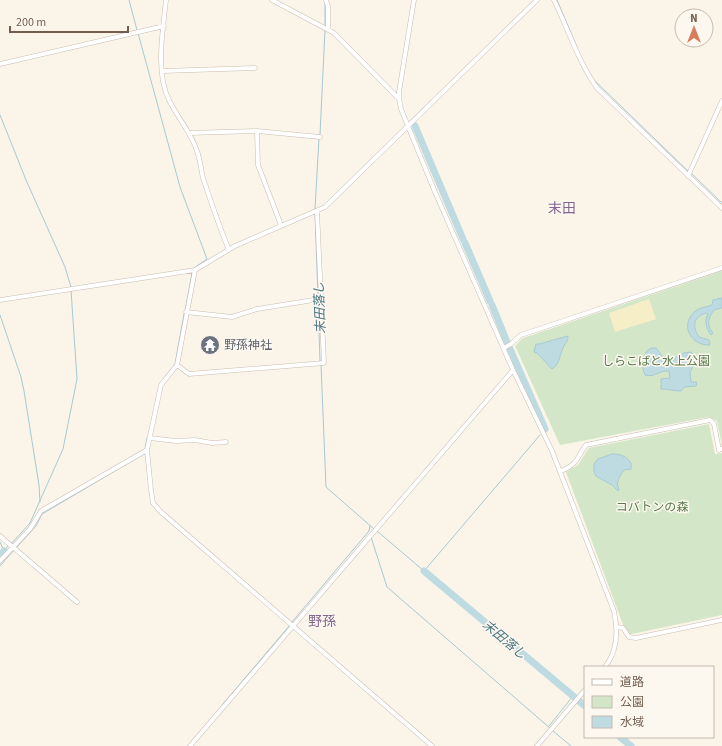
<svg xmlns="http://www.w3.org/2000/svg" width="722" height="746" viewBox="0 0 722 746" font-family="'Source Sans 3','Noto Sans JP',sans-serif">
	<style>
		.green { fill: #d3e7c8 }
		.sand { fill: #f6eec7 }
		.water { fill: #bfdbe2; stroke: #a6cad3 }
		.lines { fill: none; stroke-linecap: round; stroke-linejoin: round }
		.stream { stroke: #a6cad3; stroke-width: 1 }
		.river { stroke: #bfdbe2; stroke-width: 7 }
		.minor-casing { stroke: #cbbdb0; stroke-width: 5 }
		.minor { stroke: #fff; stroke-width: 4 }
		.labels { text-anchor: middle; stroke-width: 3; stroke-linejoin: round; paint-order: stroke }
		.worship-label { font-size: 12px; fill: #5b616d; stroke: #fdf8ef; text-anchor: start }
		.park-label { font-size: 12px; fill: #577c4b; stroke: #fdf8ef }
		.water-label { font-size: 13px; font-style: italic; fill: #4b7783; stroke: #fdf8ef }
		.quarter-label { font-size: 14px; fill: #83668e; stroke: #fdf8ef }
	</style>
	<rect width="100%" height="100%" fill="#faf4e9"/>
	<path class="green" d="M722,271V446L717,421L709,417L560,445L515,346L523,338Z
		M709,424L715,454L722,453V615L627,635L566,472L578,465L589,448Z"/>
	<path class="sand" d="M649,299L656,319L615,332L609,313Z"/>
	<path class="water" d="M722,298V308L714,310C708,318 706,325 713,333L711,335C706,328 704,321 708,314L706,313C693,317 692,327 699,337L709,340L710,345C689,346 679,322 697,310C701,307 708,307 712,305L713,300Z
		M568,336C568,342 565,343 563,348C559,356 560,364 552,369L537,353L534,352L536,344H539Z
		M651,348H656L663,357L672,360L684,353L691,352L694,355L696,361L690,372L691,382H697L696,386L684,387L681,391C674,391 668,389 661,389V379L670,378L669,371C658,370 656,378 645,375C641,367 642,353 651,348Z
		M612,454C621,454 626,456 631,463V469L624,470C620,476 615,482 619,489L618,491L612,485L596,476L594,472V464L598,459Z"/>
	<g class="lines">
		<path class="stream" d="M129,0L137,30
			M557,0L577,47
			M325,3V27
			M138,33L180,187L207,259L194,268
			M594,80L688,171
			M0,115L26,180L65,267L71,287
			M320,135L325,30
			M691,173L722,203
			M315,209L319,138
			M315,214L318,297
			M318,300L320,361
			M185,311L192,273
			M0,315L21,377L24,391L39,485L40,502
			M321,364L326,487L374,529
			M164,378L175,364L184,314
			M145,449L147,438
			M377,531L424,571L540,435
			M371,537L387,587L551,729
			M0,542L4,551L9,545
			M12,543L30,523L63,449L77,379L71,290
			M16,548L36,526L42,514L142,455
			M0,566L14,550
			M292,622L369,531L370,526
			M222,705L290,625
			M549,726L573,696
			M553,731L571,746"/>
		<path class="river" d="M415,126L463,239
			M465,243L490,301
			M492,305L507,342
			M510,349L545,429
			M0,556L4,551
			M424,571L585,706
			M620,737L631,746"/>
		<defs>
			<path id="minor" d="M166,0C163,30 155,72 169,100C177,117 191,132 197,151C200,159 201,169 203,178C211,202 219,226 229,250
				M272,0L334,33L399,99
				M326,0L328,6V29
				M414,0L399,92V99L401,109L435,192L513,370L552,451L614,611C618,630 618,651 605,667
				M554,0C568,29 578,61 597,88L722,208
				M0,64L164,26
				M162,71L255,68
				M257,131L258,165L281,225
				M189,133L257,131L320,137
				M688,176L722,101
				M195,270L178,360L177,365L161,385L147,450L151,490L153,503L161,512L432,746
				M0,300L195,270L235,246L325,207L537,0
				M186,312L232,317L257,309L320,299
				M504,348L511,344L521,335L722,268
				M177,365L189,374L324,363L317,211
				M150,438L176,441L195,440L212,443L226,442
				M561,471C578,464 576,459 586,445L710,420L714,424L719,450L722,449
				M0,536L77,602
				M0,561L30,529L41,511L147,450
				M617,627L623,628L629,637L636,638L722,620
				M190,746L513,370
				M537,746L585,690"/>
		</defs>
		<use href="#minor" class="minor-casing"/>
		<use href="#minor" class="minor"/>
	</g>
	<defs>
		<symbol id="temple-disc" viewBox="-11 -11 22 22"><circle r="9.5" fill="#6b7280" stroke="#fdf8ef"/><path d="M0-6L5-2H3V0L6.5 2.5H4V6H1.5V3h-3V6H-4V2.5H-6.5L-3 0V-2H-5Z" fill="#fff"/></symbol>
	</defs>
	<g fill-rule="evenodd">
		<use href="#temple-disc" x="199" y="334" width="22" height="22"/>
	</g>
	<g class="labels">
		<g class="worship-label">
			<text x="224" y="349">野孫神社</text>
		</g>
		<g class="park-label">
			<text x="656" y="365">しらこばと水上公園</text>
			<text x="652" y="511">コバトンの森</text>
		</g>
		<g class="water-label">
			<text transform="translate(319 308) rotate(-92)" y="5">末田落し</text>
			<text transform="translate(505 639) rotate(40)" y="5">末田落し</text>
		</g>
		<g class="quarter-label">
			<text x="562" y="213">末田</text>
			<text x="322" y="626">野孫</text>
		</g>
	</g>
	<rect x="584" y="666" width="130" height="72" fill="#fdf8ef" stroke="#c5baaf"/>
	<rect x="592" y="679" width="20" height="6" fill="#ffffff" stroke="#c5baaf"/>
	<text x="620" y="686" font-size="12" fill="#725d4f">道路</text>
	<rect x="592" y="696" width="20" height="12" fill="#d3e7c8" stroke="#c5baaf"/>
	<text x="620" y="706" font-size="12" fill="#725d4f">公園</text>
	<rect x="592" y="716" width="20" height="12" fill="#bfdbe2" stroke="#c5baaf"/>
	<text x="620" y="726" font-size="12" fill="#725d4f">水域</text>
	<g transform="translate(694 28)"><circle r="19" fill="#fdf8ef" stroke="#c5baaf"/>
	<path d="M0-3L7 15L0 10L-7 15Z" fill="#d77d5b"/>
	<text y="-6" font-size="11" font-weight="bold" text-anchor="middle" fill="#725d4f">N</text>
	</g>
	<path d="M10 26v6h118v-6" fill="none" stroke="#725d4f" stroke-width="2"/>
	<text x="16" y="26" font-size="12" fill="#725d4f" stroke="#fdf8ef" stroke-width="3" paint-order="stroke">200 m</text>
</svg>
